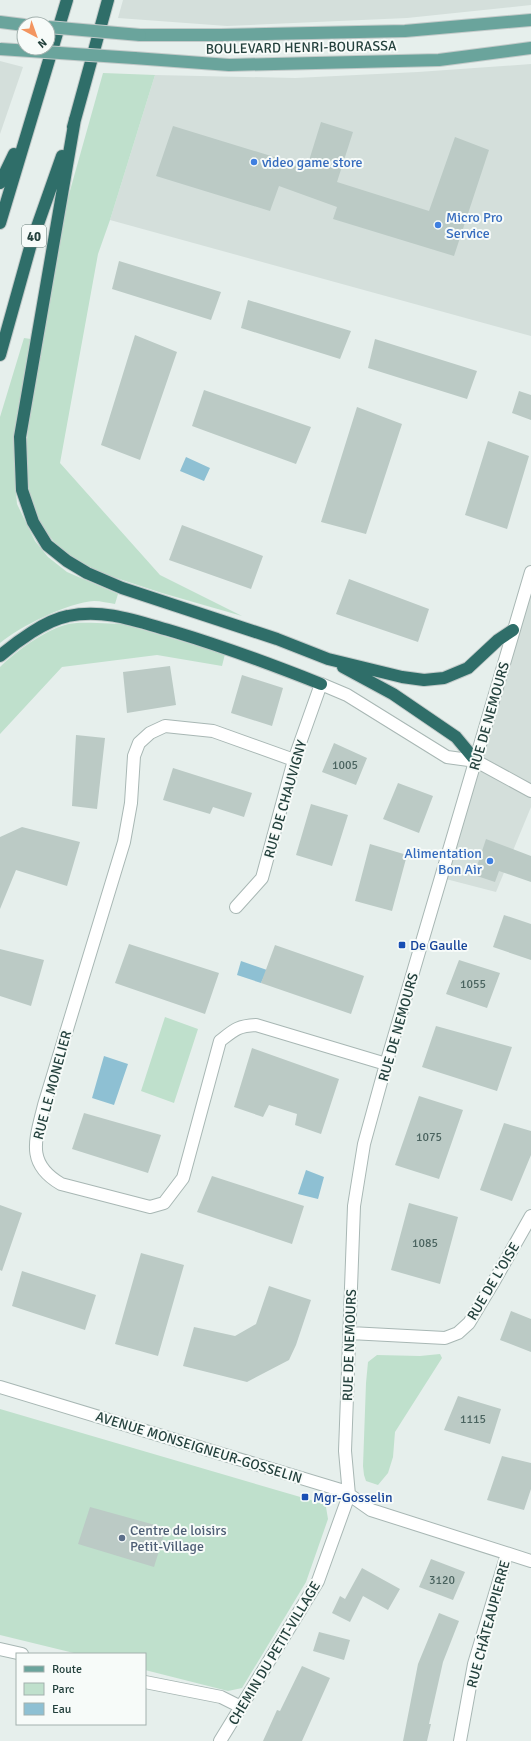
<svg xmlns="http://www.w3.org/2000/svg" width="531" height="1741" viewBox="0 0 531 1741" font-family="Signika,sans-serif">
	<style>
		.built { fill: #d4dfdb }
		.green { fill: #bfe0cc }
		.water { fill: #8ec0d3 }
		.building { fill: #bbcac5 }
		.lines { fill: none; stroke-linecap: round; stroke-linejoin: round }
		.minor-casing { stroke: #a8b7b4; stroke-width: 14 }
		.major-casing { stroke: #c2cac9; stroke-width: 14 }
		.highway-casing { stroke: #c2cac9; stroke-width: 14 }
		.minor { stroke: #fff; stroke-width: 12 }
		.major { stroke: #6aa49c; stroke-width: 12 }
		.highway { stroke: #2f6e69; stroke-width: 12 }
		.major-bridge-casing { stroke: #c2cac9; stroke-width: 14; stroke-linecap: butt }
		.major-bridge { stroke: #6aa49c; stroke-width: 12 }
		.shop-dot { fill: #3f7fe0; stroke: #f7fbf9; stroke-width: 1.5 }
		.transit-dot { fill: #1a4fb4; stroke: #f7fbf9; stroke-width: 1.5 }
		.service-dot { fill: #5c6f8a; stroke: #f7fbf9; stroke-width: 1.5 }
		.labels { text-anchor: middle; stroke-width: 4; stroke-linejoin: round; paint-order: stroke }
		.number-label { font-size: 12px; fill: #4a635f }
		.shield { fill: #f7fbf9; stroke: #637975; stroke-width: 1 }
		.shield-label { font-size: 13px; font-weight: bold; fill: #24413d }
		.street-label { font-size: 14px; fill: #24413d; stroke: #f7fbf9 }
		.shop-label { font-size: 14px; fill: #366cbe; stroke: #f7fbf9; text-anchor: start }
		.transit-label { font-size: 14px; fill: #164399; stroke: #f7fbf9; text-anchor: start }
		.service-label { font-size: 14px; fill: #4e5e75; stroke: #f7fbf9; text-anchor: start }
	</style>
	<rect width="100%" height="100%" fill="#e6efec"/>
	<path class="built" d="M123,0H531V5L407,18L227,26L118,18Z
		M0,61L23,67L0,134Z
		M531,64V336L110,220L155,75L295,78L418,72Z
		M531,571V807L496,892L442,878Z"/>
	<path class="green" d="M103,73L155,75L110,220L98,254L60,463L160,575L242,616L162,593L98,572L63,553L39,523L28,494L25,461L29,417L59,230Z
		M24,338L31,339L16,453L15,481L17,504L35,541L48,557L67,572L118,594L115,604C108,603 101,601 94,601C69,602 19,627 0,643V417Z
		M97,623L123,624L225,654L222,666L157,655L62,667L0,734V667C16,651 44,631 65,625C75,622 87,623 97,623Z
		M165,1017L198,1029L174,1103L141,1091Z
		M440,1354L442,1358L395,1432L393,1457L388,1473L378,1485L366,1481L364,1475L363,1466L366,1383L368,1362L377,1355L420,1356Z
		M0,1409L321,1503L326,1507L328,1519L306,1582L242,1688L228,1691L145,1670V1654H78L0,1635Z"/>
	<path class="water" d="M186,457L210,468L204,481L180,471Z
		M241,961L267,970L261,983L237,975Z
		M104,1056L128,1064L114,1105L92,1098Z
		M306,1170L324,1177L318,1199L298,1194Z"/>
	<path class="building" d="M321,122L353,132L337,182L429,211L455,137L489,150L454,256L333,219L337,207L279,186L270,211L156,176L173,126L307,167Z
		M119,261L221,292L211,320L112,289Z
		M248,300L351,331L340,359L241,328Z
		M135,335L177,352L140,460L101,445Z
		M375,339L477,371L467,399L368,368Z
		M204,390L311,427L296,464L192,426Z
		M519,391L531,395V420L512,413Z
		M357,407L402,424L366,534L321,522Z
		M488,441L529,456L507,529L465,515Z
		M182,525L263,556L251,589L169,560Z
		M349,579L429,609L418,642L336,614Z
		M170,666L176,705L127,713L123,672Z
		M242,675L283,688L272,726L231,713Z
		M76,735L105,738L97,809L72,806Z
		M334,743L367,758L356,785L322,772Z
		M173,768L252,793L244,817L213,807L210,814L163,800Z
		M398,783L433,796L419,833L383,819Z
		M311,804L348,815L332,866L296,855Z
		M22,827L80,842L67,886L16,870L0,909V837Z
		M486,839L531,856V882L499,871L495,882L474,875Z
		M370,844L407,855L392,911L355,901Z
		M504,915L531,924V960L493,947Z
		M129,944L219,973L205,1014L115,983Z
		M275,945L364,976L351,1014L261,983Z
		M0,949L44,960L31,1006L0,996Z
		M459,960L500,973L487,1008L446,994Z
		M436,1026L512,1047L497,1091L422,1067Z
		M252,1048L339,1079L321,1134L295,1125L297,1114L269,1105L263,1117L234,1107Z
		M419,1096L463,1110L439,1179L395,1165Z
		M84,1113L161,1135L148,1173L72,1149Z
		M504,1123L531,1131V1155L512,1201L480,1190Z
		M212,1176L304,1206L292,1244L197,1212Z
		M409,1203L458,1217L440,1284L391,1270Z
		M0,1205L22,1213L2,1271L0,1270Z
		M141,1253L184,1265L158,1356L115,1344Z
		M22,1271L96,1295L85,1330L12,1306Z
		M269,1286L311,1300L296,1345L289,1360L247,1382L183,1366L194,1327L235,1336L256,1324Z
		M511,1311L531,1319V1352L500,1340Z
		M458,1396L501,1409L490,1444L444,1430Z
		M502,1456L531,1463V1489L524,1510L487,1500Z
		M90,1507L166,1528L154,1567L78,1544Z
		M431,1559L465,1572L453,1600L419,1587Z
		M362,1568L400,1589L388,1610L363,1596L350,1622L332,1613L340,1596L345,1599Z
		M439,1613L459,1621L443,1662L429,1724H431L427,1741H403L418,1664Z
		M319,1632L350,1640L344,1660L313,1651Z
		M302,1666L330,1678L302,1741H263L277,1710L280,1711Z"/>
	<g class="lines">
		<defs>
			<path id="minor" d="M294,760L213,731L165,726L150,733L139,743L134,756L131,803L124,842L44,1105C36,1139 25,1163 61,1184L150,1207L164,1203L183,1178L220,1041C234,1030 237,1026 256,1025L386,1064
				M236,907L262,878L294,760L321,684L347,695L447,757L476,761L531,791
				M350,1333L445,1338L458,1333L469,1323L493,1283L531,1216
				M0,1387L344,1491L371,1510L531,1561
				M0,1649L22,1654
				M145,1682L221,1697L241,1707
				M220,1741L318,1581L349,1495L345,1451L354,1206L364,1144L386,1064L531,572
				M460,1741L474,1664L507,1554"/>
			<path id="major" d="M0,22L24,25
				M140,35H221L405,31L531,20
				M134,58L229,65L439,60L531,48"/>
			<path id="highway" d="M75,119L20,437L22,490L33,522L47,545L67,561L87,573L122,588L277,639L328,659L402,677L424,680L444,678L468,668L498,640L513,630
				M73,127L108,0
				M0,183L14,154
				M0,223L67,0
				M0,355L31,244L62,156
				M0,656C16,642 46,620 68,616C105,608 139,622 175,632C225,647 273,665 321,684
				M343,667L393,694L456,737L476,761"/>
		</defs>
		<use href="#minor" class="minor-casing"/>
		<use href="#major" class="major-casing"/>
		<use href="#highway" class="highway-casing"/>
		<use href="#minor" class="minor"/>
		<use href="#major" class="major"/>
		<use href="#highway" class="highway"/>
		<defs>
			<path id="major-bridge" d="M48,27L140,35
				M0,49L134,58"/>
		</defs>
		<use href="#major-bridge" class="major-bridge-casing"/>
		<use href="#major-bridge" class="major-bridge"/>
	</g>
	<g class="shop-dot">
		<circle cx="254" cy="162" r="4"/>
		<circle cx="438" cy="225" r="4"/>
		<circle cx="490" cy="861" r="4"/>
	</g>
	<g class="transit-dot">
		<rect x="398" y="941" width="8" height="8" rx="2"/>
		<rect x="301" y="1493" width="8" height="8" rx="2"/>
	</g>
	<circle class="service-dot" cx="122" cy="1538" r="4"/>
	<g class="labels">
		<g class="number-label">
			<text x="345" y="769">1005</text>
			<text x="473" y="988">1055</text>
			<text x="429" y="1141">1075</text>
			<text x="425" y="1247">1085</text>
			<text x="473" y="1423">1115</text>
			<text x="442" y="1584">3120</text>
		</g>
		<rect class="shield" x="22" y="225" width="24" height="22" rx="3"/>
		<g class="shield-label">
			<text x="34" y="241">40</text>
		</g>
		<g class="street-label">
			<text transform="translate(301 47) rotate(-1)" y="5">BOULEVARD HENRI-BOURASSA</text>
			<text transform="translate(489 716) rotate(-74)" y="5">RUE DE NEMOURS</text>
			<text transform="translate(285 799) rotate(-74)" y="5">RUE DE CHAUVIGNY</text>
			<text transform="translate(398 1027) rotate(-74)" y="5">RUE DE NEMOURS</text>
			<text transform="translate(52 1085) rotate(-75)" y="5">RUE LE MONELIER</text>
			<text transform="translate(493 1281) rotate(-59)" y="5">RUE DE L'OISE</text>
			<text transform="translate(349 1345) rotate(-88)" y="5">RUE DE NEMOURS</text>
			<text transform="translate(199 1447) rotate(17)" y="5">AVENUE MONSEIGNEUR-GOSSELIN</text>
			<text transform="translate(488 1624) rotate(-75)" y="5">RUE CHÂTEAUPIERRE</text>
			<text transform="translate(274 1653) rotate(-59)" y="5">CHEMIN DU PETIT-VILLAGE</text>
		</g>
		<g class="shop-label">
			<text x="262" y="167">video game store</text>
			<text x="446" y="222">Micro Pro<tspan x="446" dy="16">Service</tspan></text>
			<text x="482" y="858" text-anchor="end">Alimentation<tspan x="482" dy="16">Bon Air</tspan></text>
		</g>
		<g class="transit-label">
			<text x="410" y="950">De Gaulle</text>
			<text x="313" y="1502">Mgr-Gosselin</text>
		</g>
		<g class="service-label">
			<text x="130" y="1535">Centre de loisirs<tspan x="130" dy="16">Petit-Village</tspan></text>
		</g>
	</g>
	<rect x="16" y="1653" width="130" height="72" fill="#f7fbf9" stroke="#a3b1ae"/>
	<rect x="24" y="1666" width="20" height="6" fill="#6aa49c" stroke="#a3b1ae"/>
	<text x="52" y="1673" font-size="12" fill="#24413d">Route</text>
	<rect x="24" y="1683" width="20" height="12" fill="#bfe0cc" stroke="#a3b1ae"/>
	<text x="52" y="1693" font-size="12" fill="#24413d">Parc</text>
	<rect x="24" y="1703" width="20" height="12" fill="#8ec0d3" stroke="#a3b1ae"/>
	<text x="52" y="1713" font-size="12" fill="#24413d">Eau</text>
	<g transform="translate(36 36) rotate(139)"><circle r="19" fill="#f7fbf9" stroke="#a3b1ae"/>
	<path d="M0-3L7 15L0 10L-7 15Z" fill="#f39560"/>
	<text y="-6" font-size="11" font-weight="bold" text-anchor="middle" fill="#24413d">N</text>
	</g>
</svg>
